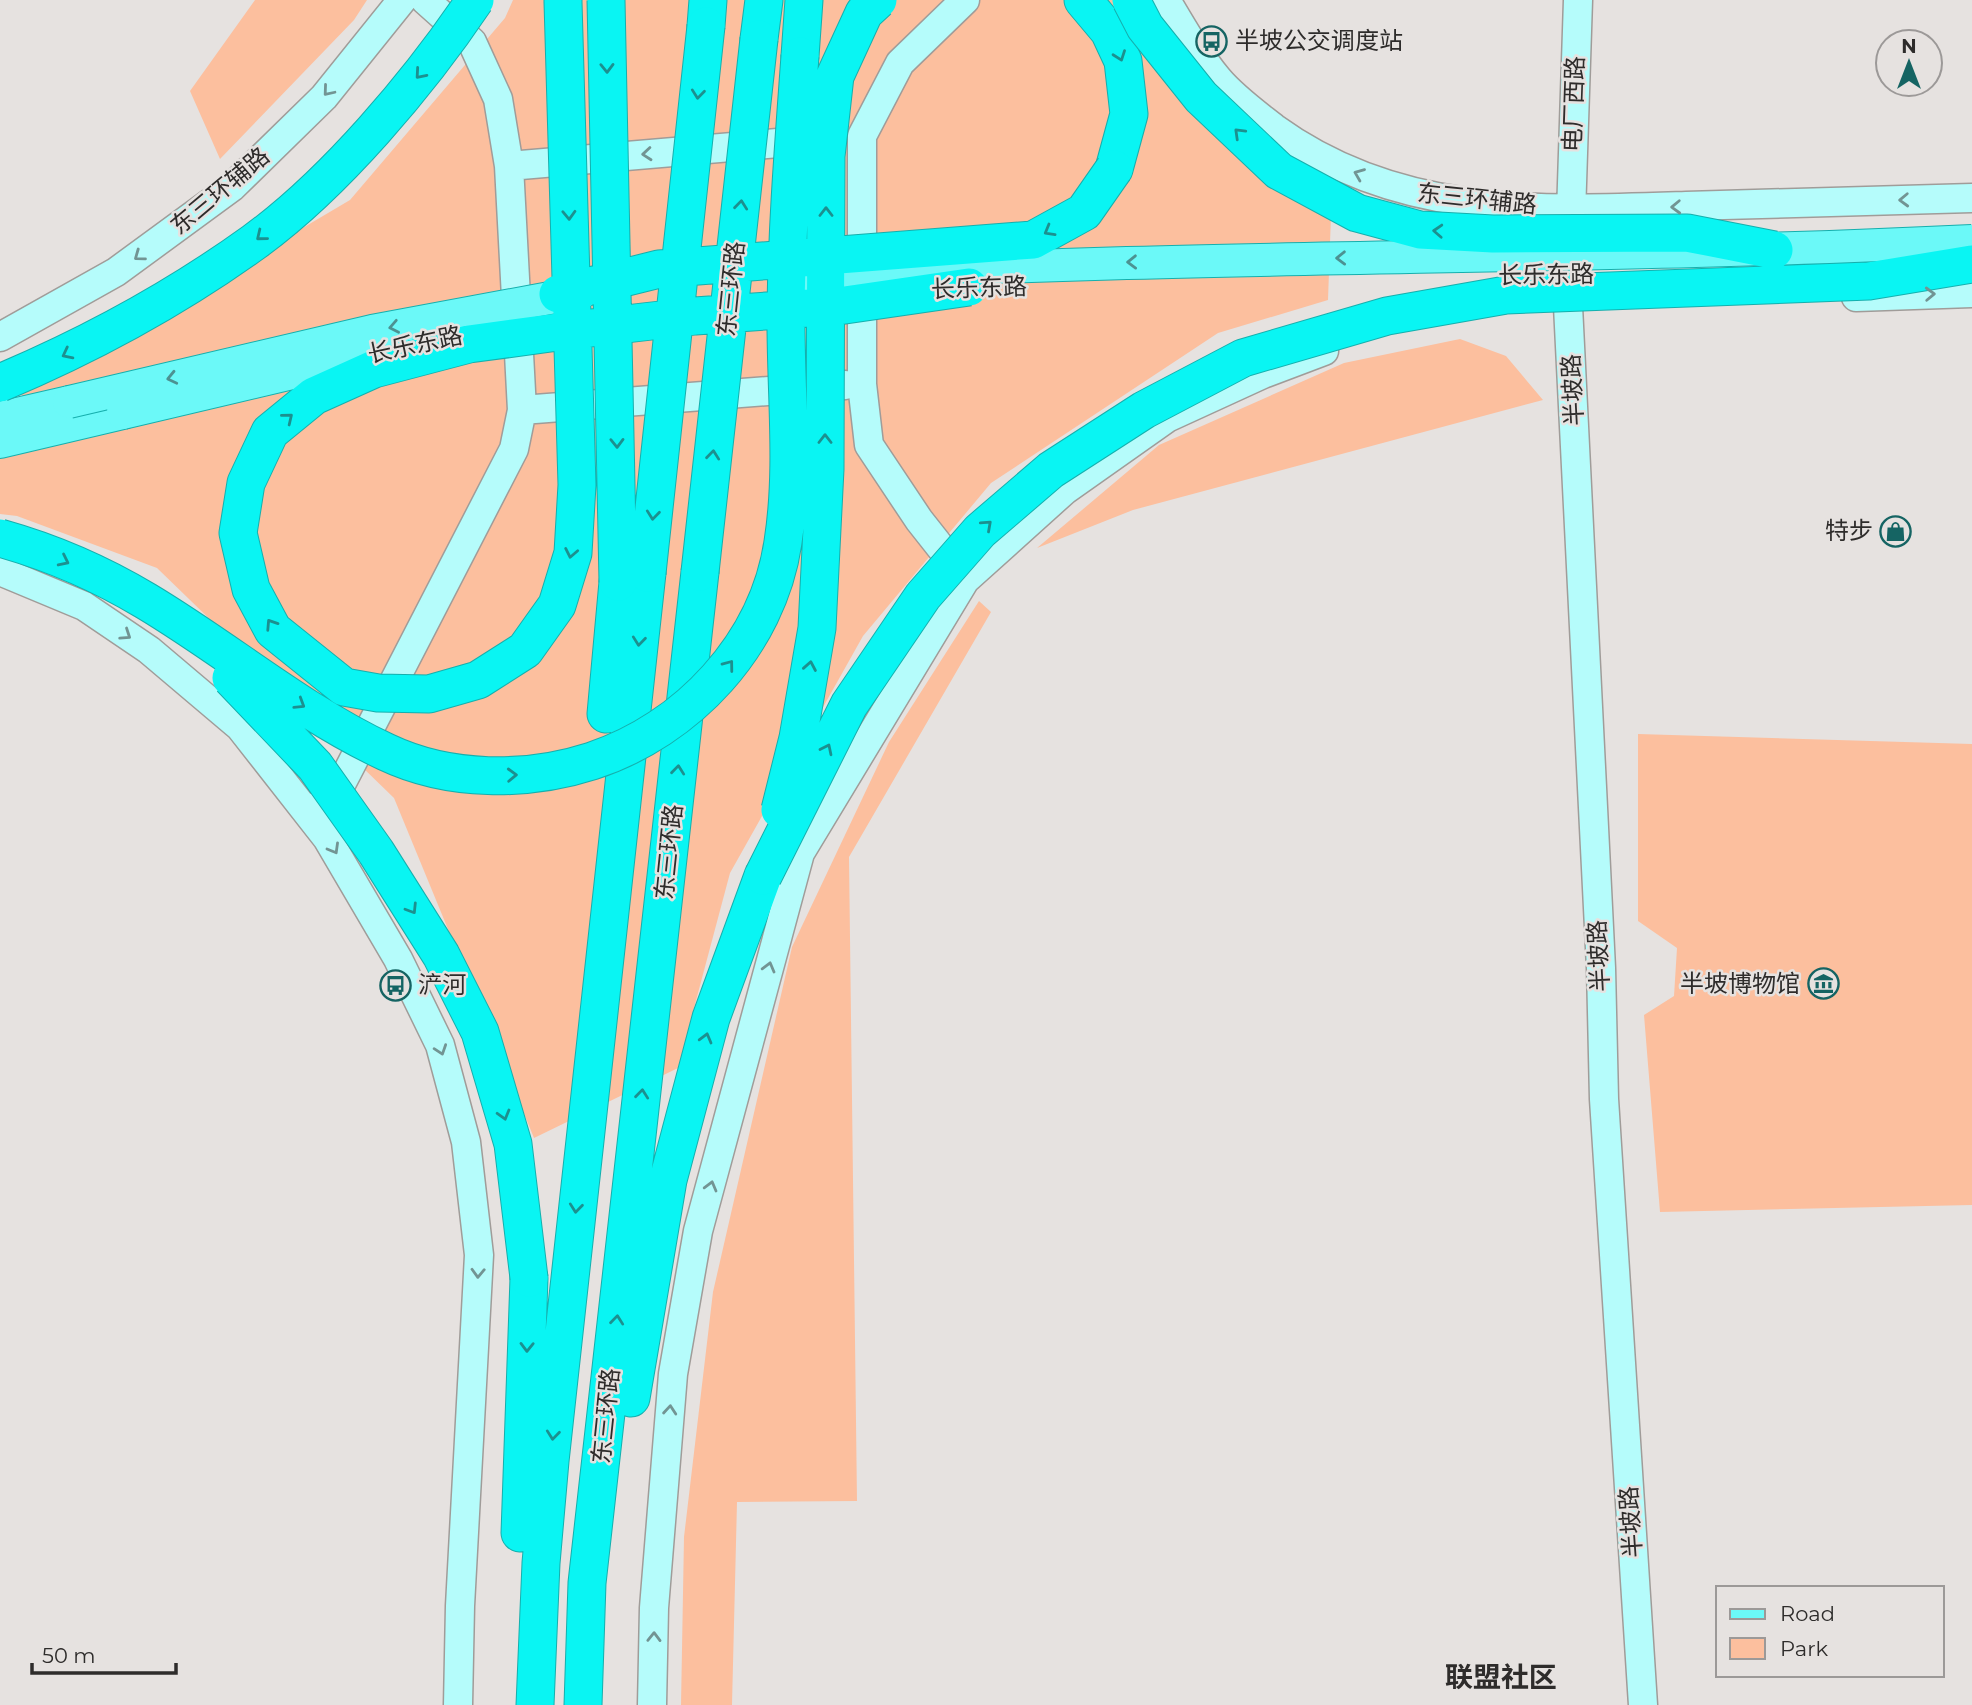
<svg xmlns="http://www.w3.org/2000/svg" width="1972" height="1705" viewBox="0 0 1972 1705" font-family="Montserrat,'Noto Sans SC',sans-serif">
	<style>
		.green { fill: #fcbf9e }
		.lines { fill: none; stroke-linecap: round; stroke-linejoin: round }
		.secondary-casing { stroke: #a09c99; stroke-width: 31 }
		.primary-casing { stroke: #16afad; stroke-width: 34 }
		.highway-casing { stroke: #16afad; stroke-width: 39 }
		.secondary { stroke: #b5fcfb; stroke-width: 28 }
		.primary { stroke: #6bf9f8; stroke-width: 32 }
		.highway { stroke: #09f5f3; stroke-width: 37 }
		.primary-bridge-casing { stroke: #16afad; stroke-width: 34; stroke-linecap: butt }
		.highway-bridge-casing { stroke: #16afad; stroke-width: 39; stroke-linecap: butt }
		.primary-bridge { stroke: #6bf9f8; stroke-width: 32 }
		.highway-bridge { stroke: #09f5f3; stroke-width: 37 }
		.oneway { stroke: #1c908f }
		.oneway2 { stroke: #729493 }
		.oneway3 { stroke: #4c9292 }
		.labels { text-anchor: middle; stroke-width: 5; stroke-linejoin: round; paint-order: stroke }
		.poi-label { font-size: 24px; fill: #2e2c2b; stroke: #e6e2e0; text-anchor: start }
		.street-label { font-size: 24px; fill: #2e2c2b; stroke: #e6e2e0 }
		.quarter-label { font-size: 28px; font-weight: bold; fill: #2e2c2b; stroke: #e6e2e0 }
	</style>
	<rect width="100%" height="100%" fill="#e6e2e0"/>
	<path class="green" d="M255,0H367L354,20L220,159L190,91Z
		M513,0H1124L1331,215L1328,300L1218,333L991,483L863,636L730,873L678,1068L534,1138L394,798L157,568L17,516L0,514V451L33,443L22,394L350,200L505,18Z
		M1460,339L1506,356L1543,400L1133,510L1037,548L1159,445L1344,363Z
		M979,601L991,612L849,857L857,1501L737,1502L732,1705H681L684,1537L713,1292L792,947L889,742Z
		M1638,734L1972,744V1205L1660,1212L1644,1015L1674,996L1677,948L1638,921Z"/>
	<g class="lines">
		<defs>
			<path id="secondary" d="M1166,0C1182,27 1198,55 1218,79C1234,98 1255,113 1274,128C1398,218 1540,211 1686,206C1782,204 1877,201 1972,198
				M1578,0L1568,306L1601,968L1604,1099L1643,1705
				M509,166L813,140
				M1856,297L1972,293
				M0,337L116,272L232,187L324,97L402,0
				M522,410L845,385
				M0,571L84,606L149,650L240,727L327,838L398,959L440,1045L466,1142L479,1255L460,1606L458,1705
				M964,577L919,520L869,445L862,384V136L900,63L965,0
				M321,803L336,794L514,449L522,410L509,166L498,99L472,42L425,0
				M652,1705L654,1608L673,1374L698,1231L800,853L965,580L1065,490L1167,418L1263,374L1324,351"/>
			<path id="primary" d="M0,418L69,402
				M0,442L123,413"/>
			<path id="highway" d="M1083,0L1109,31L1123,61L1129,114L1114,169
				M706,26L708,0
				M759,39L764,0
				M800,56L804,0
				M606,714L618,582
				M631,1398L668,1180L711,1018L763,876
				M520,1533L529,1278
				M535,1705L541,1563L550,1461L647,573
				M583,1705L587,1583L700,572"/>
		</defs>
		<use href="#secondary" class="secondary-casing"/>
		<use href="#primary" class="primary-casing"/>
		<use href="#highway" class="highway-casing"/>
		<use href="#secondary" class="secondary"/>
		<use href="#primary" class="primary"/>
		<use href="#highway" class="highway"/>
		<defs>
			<path id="primary-bridge" d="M802,276C1191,254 1582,260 1972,241
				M69,402L372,331L582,292
				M123,413L394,349"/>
			<path id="highway-bridge" d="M563,0V2L573,348L577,485L573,553L557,605L525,650L478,680L429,694L378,693L344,687L273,630L251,589L238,533L246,483L270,432L314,396L374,369L469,344L565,331L695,316L838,306L969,287
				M606,0L618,582
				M1131,0L1145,27L1201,97L1279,171L1357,213L1420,230L1493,234L1687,233L1774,250
				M558,294L659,269L1033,240L1084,212L1114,169
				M0,383C90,345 175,299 254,242C334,184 420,82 475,0
				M0,538C50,552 101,574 146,601C228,650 300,712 386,752C449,782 527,782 592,761C687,730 768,644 783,542C795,466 785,387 786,310C787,225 794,140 800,56
				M700,572L759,39
				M647,573L706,26
				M231,678L315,766L376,852L441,955L480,1032L513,1144L529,1278
				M780,810L798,738L817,628L825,469L826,156L835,76L864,13L878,0
				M763,876L849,705L923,596L980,531L1051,470L1144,410L1243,358L1387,316L1506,295L1869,281L1972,264"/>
		</defs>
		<use href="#primary-bridge" class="primary-bridge-casing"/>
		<use href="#highway-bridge" class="highway-bridge-casing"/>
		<use href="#primary-bridge" class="primary-bridge"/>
		<use href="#highway-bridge" class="highway-bridge"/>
	</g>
	<defs><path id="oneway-chevron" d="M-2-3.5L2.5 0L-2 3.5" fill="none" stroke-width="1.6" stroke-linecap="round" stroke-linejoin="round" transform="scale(1.75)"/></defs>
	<g class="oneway">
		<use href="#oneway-chevron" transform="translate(1120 56) rotate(70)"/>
		<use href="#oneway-chevron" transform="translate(607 68) rotate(89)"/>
		<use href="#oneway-chevron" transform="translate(420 74) rotate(131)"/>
		<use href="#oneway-chevron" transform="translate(698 94) rotate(96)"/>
		<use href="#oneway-chevron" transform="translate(1239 133) rotate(-136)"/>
		<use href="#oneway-chevron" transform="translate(741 205) rotate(-84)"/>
		<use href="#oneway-chevron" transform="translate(826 212) rotate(-90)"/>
		<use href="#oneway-chevron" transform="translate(569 215) rotate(88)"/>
		<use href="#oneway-chevron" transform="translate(1049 231) rotate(150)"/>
		<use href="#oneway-chevron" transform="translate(1438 231) rotate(-177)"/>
		<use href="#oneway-chevron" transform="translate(261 236) rotate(141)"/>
		<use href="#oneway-chevron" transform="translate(67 354) rotate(153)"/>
		<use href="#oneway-chevron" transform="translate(288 418) rotate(-39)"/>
		<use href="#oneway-chevron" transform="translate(825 439) rotate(-90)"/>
		<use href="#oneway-chevron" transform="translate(617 443) rotate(89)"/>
		<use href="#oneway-chevron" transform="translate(713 455) rotate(-84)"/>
		<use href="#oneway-chevron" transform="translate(653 515) rotate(96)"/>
		<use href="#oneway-chevron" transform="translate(987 525) rotate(-42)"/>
		<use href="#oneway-chevron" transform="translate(571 553) rotate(101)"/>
		<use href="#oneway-chevron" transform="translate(64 561) rotate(26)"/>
		<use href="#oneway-chevron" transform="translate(271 624) rotate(-123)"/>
		<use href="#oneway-chevron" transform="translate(639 641) rotate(96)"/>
		<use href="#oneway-chevron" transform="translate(729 665) rotate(-53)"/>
		<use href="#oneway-chevron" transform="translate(810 666) rotate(-80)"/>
		<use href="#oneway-chevron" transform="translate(300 704) rotate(32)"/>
		<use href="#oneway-chevron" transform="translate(827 749) rotate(-64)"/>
		<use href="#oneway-chevron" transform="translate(678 770) rotate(-84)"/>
		<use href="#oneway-chevron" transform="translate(512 775) rotate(-2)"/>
		<use href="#oneway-chevron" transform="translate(412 909) rotate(58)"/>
		<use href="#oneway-chevron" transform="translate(706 1038) rotate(-75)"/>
		<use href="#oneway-chevron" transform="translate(642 1094) rotate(-84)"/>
		<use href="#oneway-chevron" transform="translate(504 1115) rotate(74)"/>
		<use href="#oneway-chevron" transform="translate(576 1208) rotate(96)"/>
		<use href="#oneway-chevron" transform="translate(617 1320) rotate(-84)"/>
		<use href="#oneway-chevron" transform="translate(527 1347) rotate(91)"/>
		<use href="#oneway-chevron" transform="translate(553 1435) rotate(96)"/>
	</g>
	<g class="oneway2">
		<use href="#oneway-chevron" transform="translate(328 91) rotate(130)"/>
		<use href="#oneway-chevron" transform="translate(647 154) rotate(175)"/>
		<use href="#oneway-chevron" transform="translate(1359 174) rotate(-158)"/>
		<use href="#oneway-chevron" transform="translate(1904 200) rotate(178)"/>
		<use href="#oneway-chevron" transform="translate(1676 207) rotate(178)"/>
		<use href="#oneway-chevron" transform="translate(139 256) rotate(144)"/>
		<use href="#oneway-chevron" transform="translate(1930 294) rotate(-2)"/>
		<use href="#oneway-chevron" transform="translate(126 635) rotate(34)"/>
		<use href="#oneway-chevron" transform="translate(334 849) rotate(60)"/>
		<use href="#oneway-chevron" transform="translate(769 967) rotate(-75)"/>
		<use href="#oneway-chevron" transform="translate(441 1050) rotate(71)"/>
		<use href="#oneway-chevron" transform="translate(711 1186) rotate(-75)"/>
		<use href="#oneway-chevron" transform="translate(478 1273) rotate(92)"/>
		<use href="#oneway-chevron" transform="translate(670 1410) rotate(-85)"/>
		<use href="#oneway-chevron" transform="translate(654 1637) rotate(-89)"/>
	</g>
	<g class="oneway3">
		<use href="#oneway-chevron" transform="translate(1341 258) rotate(179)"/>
		<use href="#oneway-chevron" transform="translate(1132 262) rotate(179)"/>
		<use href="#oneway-chevron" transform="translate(394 327) rotate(169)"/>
		<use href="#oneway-chevron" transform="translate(172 378) rotate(167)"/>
	</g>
	<defs>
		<symbol id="bus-ring" viewBox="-11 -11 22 22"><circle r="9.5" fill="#e6e2e0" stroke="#156463" stroke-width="1.5"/><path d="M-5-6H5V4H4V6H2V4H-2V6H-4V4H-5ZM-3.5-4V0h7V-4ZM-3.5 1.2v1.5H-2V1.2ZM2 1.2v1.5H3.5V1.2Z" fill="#156463"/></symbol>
		<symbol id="shop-ring" viewBox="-11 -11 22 22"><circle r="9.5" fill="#e6e2e0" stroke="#156463" stroke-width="1.5"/><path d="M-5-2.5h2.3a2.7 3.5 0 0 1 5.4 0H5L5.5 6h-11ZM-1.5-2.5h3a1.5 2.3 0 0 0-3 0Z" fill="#156463"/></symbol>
		<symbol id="museum-ring" viewBox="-11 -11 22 22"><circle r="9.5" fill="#e6e2e0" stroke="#156463" stroke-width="1.5"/><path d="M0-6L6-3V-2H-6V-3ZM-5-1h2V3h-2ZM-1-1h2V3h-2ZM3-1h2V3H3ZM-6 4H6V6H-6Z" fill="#156463"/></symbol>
	</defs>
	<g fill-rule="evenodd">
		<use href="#bus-ring" x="1194" y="24" width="35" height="35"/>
		<use href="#shop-ring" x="1878" y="514" width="35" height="35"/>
		<use href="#museum-ring" x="1806" y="966" width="35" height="35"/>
		<use href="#bus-ring" x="378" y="968" width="35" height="35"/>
	</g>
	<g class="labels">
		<g class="poi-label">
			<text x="1235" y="49">半坡公交调度站</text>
			<text x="1873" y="539" text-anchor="end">特步</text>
			<text x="1800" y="992" text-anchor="end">半坡博物馆</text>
			<text x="418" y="993">浐河</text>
		</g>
		<g class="street-label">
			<text transform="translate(1574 104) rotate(-88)" y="8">电厂西路</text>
			<text transform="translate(220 191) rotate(-40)" y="8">东三环辅路</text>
			<text transform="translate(1477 199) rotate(6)" y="8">东三环辅路</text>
			<text transform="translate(1546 275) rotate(-1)" y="8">长乐东路</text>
			<text transform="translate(979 288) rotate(-2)" y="8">长乐东路</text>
			<text transform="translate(731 289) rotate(-84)" y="8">东三环路</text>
			<text transform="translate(415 345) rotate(-12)" y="8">长乐东路</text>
			<text transform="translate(1573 390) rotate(-93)" y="8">半坡路</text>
			<text transform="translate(669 852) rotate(-84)" y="8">东三环路</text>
			<text transform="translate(1599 956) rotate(-93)" y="8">半坡路</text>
			<text transform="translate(606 1416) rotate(-84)" y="8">东三环路</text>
			<text transform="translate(1631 1522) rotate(-94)" y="8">半坡路</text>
		</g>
		<g class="quarter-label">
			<text x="1501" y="1687">联盟社区</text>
		</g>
	</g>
	<rect x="1716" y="1586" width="228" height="91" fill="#e6e2e0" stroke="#9c9998" stroke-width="2"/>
	<rect x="1730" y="1609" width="35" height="10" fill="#6bf9f8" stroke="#9c9998" stroke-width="2"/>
	<text x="1780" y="1621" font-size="21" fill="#2e2c2b">Road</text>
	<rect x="1730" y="1638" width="35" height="21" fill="#fcbf9e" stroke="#9c9998" stroke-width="2"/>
	<text x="1780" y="1656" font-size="21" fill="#2e2c2b">Park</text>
	<g transform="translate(1909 63)"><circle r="33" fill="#e6e2e0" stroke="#9c9998" stroke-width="2"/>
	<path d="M0-5L12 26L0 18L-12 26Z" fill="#156463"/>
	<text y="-10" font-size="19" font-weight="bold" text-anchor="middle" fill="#2e2c2b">N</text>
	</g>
	<path d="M32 1663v10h144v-10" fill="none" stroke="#2e2c2b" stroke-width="3.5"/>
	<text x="42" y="1663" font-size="21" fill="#2e2c2b" stroke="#e6e2e0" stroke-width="5" paint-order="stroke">50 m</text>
</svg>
